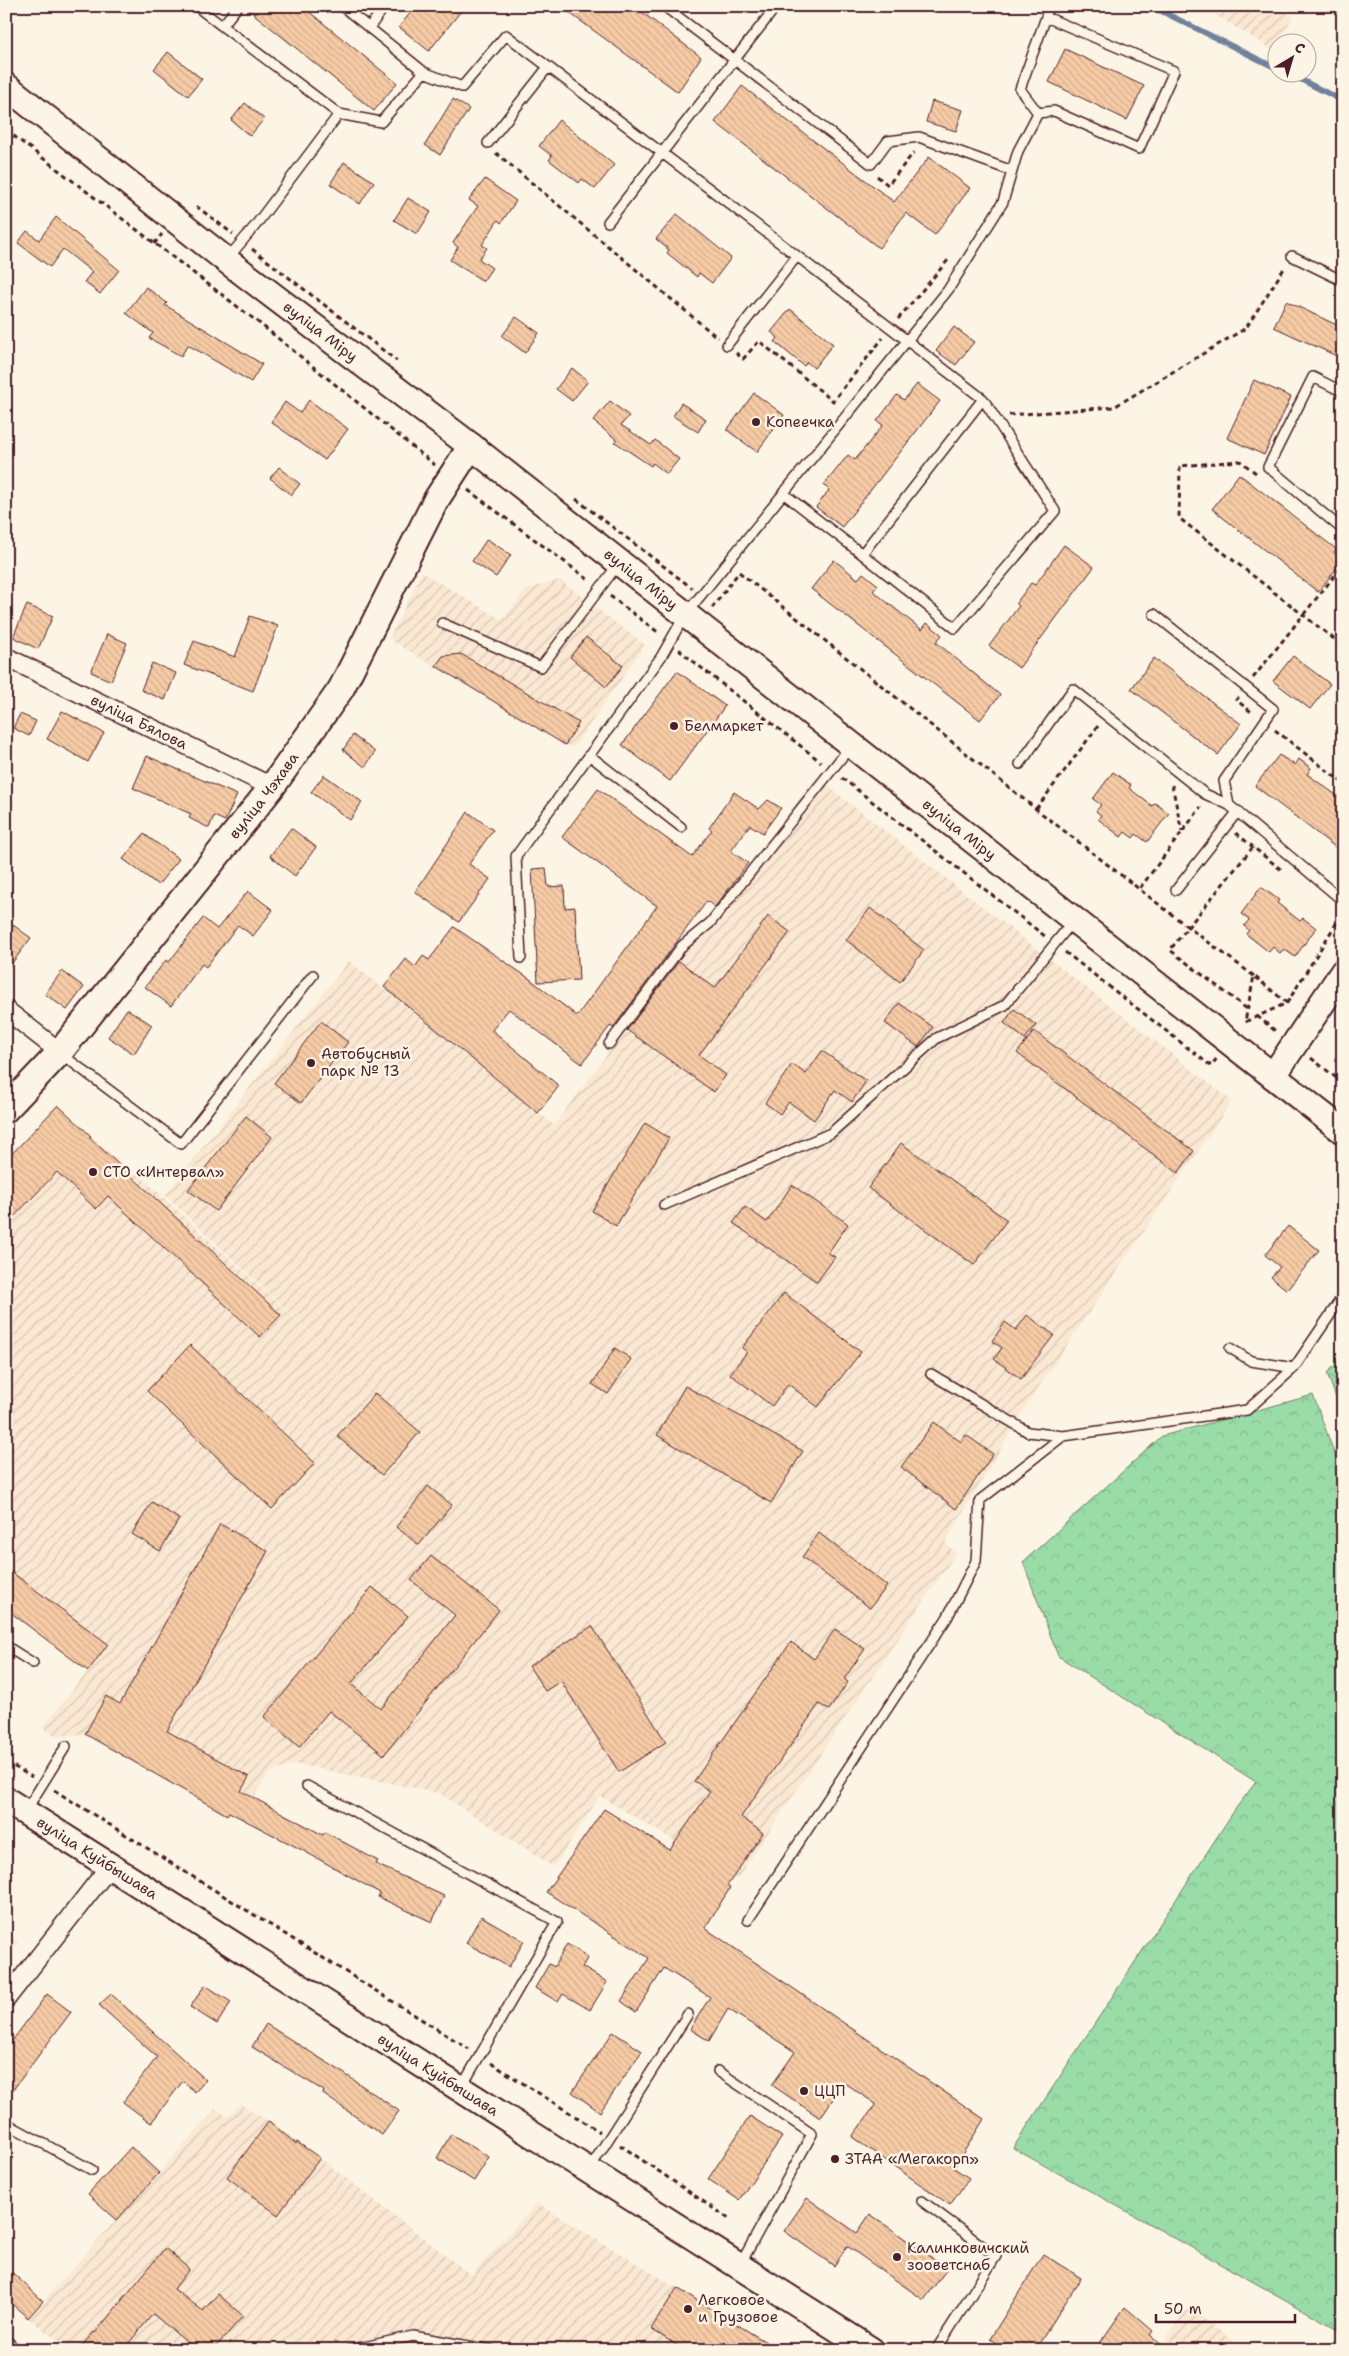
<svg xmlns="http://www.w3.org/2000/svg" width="1349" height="2356" viewBox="0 0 1349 2356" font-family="'Shantell Sans',sans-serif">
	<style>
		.industrial { fill: url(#industrial-furrows) }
		.forest { fill: url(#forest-crowns); stroke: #727e69 }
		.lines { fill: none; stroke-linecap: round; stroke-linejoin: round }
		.stream { stroke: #6e829b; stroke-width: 5.5 }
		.building { fill: url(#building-back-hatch); stroke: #4a1f2b }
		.lane-casing { stroke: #4a1f2b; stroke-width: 12 }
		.street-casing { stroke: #4a1f2b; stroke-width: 21 }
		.secondary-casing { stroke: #4a1f2b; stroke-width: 29 }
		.path { stroke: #4a1f2b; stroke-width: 3; stroke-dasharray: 5 4; stroke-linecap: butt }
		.lane { stroke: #fcf5e5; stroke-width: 9 }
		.street { stroke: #fcf5e5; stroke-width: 18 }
		.secondary { stroke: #fcf5e5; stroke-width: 25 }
		.poi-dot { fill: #4a1f2b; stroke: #fcf5e5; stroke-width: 2 }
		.labels { text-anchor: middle; stroke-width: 5; stroke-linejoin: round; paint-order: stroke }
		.street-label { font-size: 15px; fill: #4a1f2b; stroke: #fcf5e5 }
		.poi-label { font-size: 15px; fill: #4a1f2b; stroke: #fcf5e5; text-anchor: start }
	</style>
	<defs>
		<pattern id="industrial-furrows" width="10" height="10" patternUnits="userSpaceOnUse" patternTransform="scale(1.25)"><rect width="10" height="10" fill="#fae8d2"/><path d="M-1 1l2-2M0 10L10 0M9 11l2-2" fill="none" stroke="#d8c7b4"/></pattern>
		<pattern id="forest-crowns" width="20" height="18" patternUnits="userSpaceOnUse" patternTransform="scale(1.25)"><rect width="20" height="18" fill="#99dca7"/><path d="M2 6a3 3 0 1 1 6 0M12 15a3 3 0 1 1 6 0" fill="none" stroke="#85bc90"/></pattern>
		<pattern id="building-back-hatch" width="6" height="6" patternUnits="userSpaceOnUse" patternTransform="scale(1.25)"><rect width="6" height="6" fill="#f6cba5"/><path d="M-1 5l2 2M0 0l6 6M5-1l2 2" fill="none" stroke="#d4ae8e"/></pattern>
	</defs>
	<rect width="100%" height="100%" fill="#fcf5e5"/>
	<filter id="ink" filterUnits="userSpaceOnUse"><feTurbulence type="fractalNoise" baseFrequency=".02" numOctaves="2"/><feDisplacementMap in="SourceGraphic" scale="10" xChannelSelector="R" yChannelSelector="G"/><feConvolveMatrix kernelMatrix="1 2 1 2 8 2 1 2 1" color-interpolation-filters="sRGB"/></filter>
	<g filter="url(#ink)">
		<path class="industrial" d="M1209,6H1276L1293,17L1273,50L1207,10Z
			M422,572L502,620L527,589L560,580L645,645L574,747L565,745L389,639Z
			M816,777L1232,1101L1026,1406L945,1543L956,1553L737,1879L595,1793L599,1797L554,1867L439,1793L295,1764L269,1773L250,1804L227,1815L85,1734L57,1736L42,1728L88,1671L6,1609V1160L58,1105L130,1172L138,1174L332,1353L165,1195L349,961L554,1125Z
			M6,1934L18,1942L6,1957Z
			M240,2104L269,2121L320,2158L471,2275L537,2203L779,2350H71L28,2318L216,2109L228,2116Z
			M1188,2307L1245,2350H1158Z"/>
		<path class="forest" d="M1343,1358V1417L1327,1373Z
			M1313,1395L1343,1477V2332L1013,2148L1236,1808L1256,1782L1058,1656L1023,1562L1162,1436Z"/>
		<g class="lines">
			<path class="stream" d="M1151,6L1276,68
				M1286,72L1343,101"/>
		</g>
		<path class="building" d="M244,6H302L397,83L374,111Z
			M416,6H465L429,51L399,27Z
			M560,6H634L701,57L678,92Z
			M1065,49L1144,86L1127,120L1049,82Z
			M168,52L202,79L188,96L154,69Z
			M742,86L894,202L929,157L970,188L935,235L906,213L879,248L715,122Z
			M453,99L469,109L440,155L425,145Z
			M932,101L963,110L956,131L926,122Z
			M245,103L264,119L250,136L231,120Z
			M559,120L614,165L595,189L582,179L579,183L549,160L552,156L539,146Z
			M344,162L374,182L360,204L330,184Z
			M485,179L516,201L501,223L498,220L482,245L487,248L479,259L492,268L483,281L450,260L458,247L453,243L478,206L469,200Z
			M408,198L431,212L417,234L394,220Z
			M677,214L731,258L712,283L699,273L697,277L667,253L669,250L656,239Z
			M56,217L119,270L100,294L84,282L92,272L63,249L50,267L18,243L27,231L39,240Z
			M146,287L167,303L165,305L262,364L251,382L188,345L181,356L149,338L153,333L126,313Z
			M1286,301L1343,328V359L1274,327Z
			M790,309L833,344L814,368L807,362L804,366L775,342L778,338L771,332Z
			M516,317L539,333L525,353L502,336Z
			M954,327L974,342L956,365L936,351Z
			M572,368L588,381L572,401L556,389Z
			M1254,380L1291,397L1264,455L1227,438Z
			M917,384L940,401L842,527L816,507L829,490L824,485L848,455L855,460L883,425L877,421L897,395L904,400Z
			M754,393L784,415L757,452L727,430Z
			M309,400L348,429L325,460L271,422L285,402L300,413Z
			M610,401L629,416L621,425L651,445L655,440L679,459L667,474L653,463L651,466L615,442L617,440L593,421Z
			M681,403L706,419L698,432L673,416Z
			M279,467L300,484L291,495L270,478Z
			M1239,474L1336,549L1334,552L1343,560L1318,592L1212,509Z
			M487,539L511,555L496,577L472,561Z
			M1064,545L1094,567L1019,668L989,646L1019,606L1016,603L1023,594L1031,583L1035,585Z
			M834,560L858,579L863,573L878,585L873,591L922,630L927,623L942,635L936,642L1000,695L980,720L811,589Z
			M27,605L53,616L38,649L13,637Z
			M250,616L278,626L253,691L184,665L194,641L235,657Z
			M107,634L127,643L111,681L91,672Z
			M586,637L623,666L606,687L570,657Z
			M461,654L579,723L565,745L436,666L443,656Z
			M1293,656L1330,684L1310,709L1273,681Z
			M1154,658L1241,724L1218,755L1131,689Z
			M152,663L176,673L165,700L141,690Z
			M677,671L725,706L670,781L622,745Z
			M62,711L104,733L88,762L47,739Z
			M20,714L36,721L29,736L13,728Z
			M353,735L375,752L365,767L343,750Z
			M1279,755L1295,765L1299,759L1311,768L1307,774L1343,800V853L1255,786Z
			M147,756L237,795L225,821L214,816L209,828L189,818L191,814L133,788Z
			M1113,772L1131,785L1129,788L1152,806L1155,803L1169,813L1147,842L1136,834L1133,838L1125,832L1121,837L1098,819L1101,815L1096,811L1101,805L1093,799Z
			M324,775L362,802L350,820L311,792Z
			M598,789L692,857L712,830L709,828L734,792L759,809L768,800L781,808L763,833L750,825L731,851L748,863L715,907L707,901L613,1028L610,1026L582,1064L509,1009L492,1030L559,1086L538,1113L384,987L406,959L415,967L423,956L429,960L454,927L530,979L577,1016L657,906L562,837Z
			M468,812L493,830L469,864L490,879L459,922L415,892Z
			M291,828L316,847L295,876L270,856Z
			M144,834L179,859L158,885L123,859Z
			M546,868L548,887L564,886L565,908L575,907L579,980L538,982L532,869Z
			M1261,887L1279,900L1277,903L1300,921L1303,918L1316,928L1295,957L1284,949L1280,953L1273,947L1269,952L1246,934L1249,930L1244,926L1249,920L1241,914Z
			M248,891L273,910L253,936L238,925L206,967L202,964L171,1006L145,987L166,960L169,962L203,918L217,929Z
			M870,908L924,950L900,982L846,940Z
			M768,916L790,932L699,1055L726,1075L714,1092L627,1030L679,961L715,988Z
			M6,920L31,938L6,971Z
			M62,971L84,987L67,1010L45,994Z
			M899,1003L933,1027L918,1047L885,1023Z
			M127,1009L152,1025L134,1054L108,1037Z
			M1014,1009L1036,1025L1025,1039L1004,1023Z
			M321,1021L348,1042L301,1103L274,1083Z
			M1034,1031L1194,1151L1178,1173L1017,1053Z
			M822,1051L866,1081L852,1102L835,1090L814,1120L789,1102L780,1114L765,1103L792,1064L806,1074Z
			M58,1105L91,1136L89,1137L281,1315L260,1337L108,1196L96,1209L57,1172L6,1225V1160Z
			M246,1116L272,1137L216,1211L188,1190Z
			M645,1123L669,1138L616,1226L592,1211Z
			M901,1143L1007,1220L974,1265L868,1188Z
			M792,1185L848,1224L828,1253L835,1257L817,1282L733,1223L745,1207L767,1222Z
			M1288,1226L1319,1250L1287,1290L1271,1277L1280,1267L1265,1255Z
			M784,1293L861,1352L818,1407L788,1384L772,1406L730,1374L747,1352L742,1348Z
			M1027,1315L1054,1335L1021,1379L994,1359L1002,1348L992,1341L1005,1322L1016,1330Z
			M190,1345L315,1463L272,1509L147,1391Z
			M615,1348L631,1359L608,1394L592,1384Z
			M685,1386L803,1451L771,1503L657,1435Z
			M375,1393L420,1432L382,1475L337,1436Z
			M934,1422L961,1442L966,1435L993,1454L956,1509L901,1467Z
			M428,1486L452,1505L419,1545L396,1527Z
			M152,1502L179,1519L160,1551L132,1534Z
			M220,1524L268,1551L167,1731L249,1777L241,1791L323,1835L325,1832L378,1861L376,1864L444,1896L432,1922L378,1897L380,1893L302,1850L229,1812L227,1815L85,1734L106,1696L120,1704Z
			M819,1533L887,1586L870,1608L802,1557Z
			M431,1556L499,1610L384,1755L329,1711L299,1747L264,1717L372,1587L408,1616L351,1684L381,1709L455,1615L411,1580Z
			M6,1568L108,1644L88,1671L6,1609Z
			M592,1626L666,1742L619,1772L561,1681L545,1691L529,1666Z
			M835,1629L865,1649L844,1679L848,1682L829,1710L819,1704L741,1817L763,1833L727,1886L730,1888L705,1928L984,2119L954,2168L969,2178L950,2205L852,2137L876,2104L844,2083L820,2118L772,2085L795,2052L728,2009L709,2041L690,2029L710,1997L664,1968L636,2012L621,2001L649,1958L546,1892L604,1809L670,1850L710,1791L694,1781L791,1642L814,1659Z
			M481,1916L524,1941L509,1967L466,1943Z
			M567,1944L588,1957L582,1967L607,1982L590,2010L563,1994L558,2002L535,1988L549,1964L554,1967Z
			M205,1985L231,2002L217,2024L190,2007Z
			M47,1994L71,2012L6,2099V2049Z
			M111,1994L206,2080L195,2092L183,2081L151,2123L123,2102L157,2057L99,2005Z
			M266,2024L339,2070L399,2111L382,2135L323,2094L324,2091L252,2047Z
			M613,2032L642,2051L600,2112L572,2092Z
			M750,2116L782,2137L739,2200L708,2179Z
			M269,2121L296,2144L297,2142L320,2158L278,2215L227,2177Z
			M451,2134L489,2157L474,2181L437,2158Z
			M131,2147L159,2173L117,2220L88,2194Z
			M807,2198L857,2233L870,2214L947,2269L924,2300L847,2246L834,2266L784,2231Z
			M165,2248L189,2269L174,2289L203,2311L218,2294L243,2316L213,2350H196L153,2314L123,2350H78L94,2332L95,2333Z
			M1043,2254L1081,2278L1035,2350H1007L990,2339Z
			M6,2267L43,2301L28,2318L6,2299Z
			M677,2288L779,2350H684L651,2329Z
			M1125,2307L1153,2331L1150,2335L1170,2350H1095Z"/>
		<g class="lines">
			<defs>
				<path id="lane" d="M196,6L222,26
					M238,6L222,26L339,114L381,122L424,72L462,87L506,35L719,196L983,399L862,554L955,628L1055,511L983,399
					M342,6L424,72
					M664,6L871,164L888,141L919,137L1012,171
					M369,28L385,6
					M1038,113L1054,111L1139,149L1174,71L1046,17
					M1038,113L1020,89L1046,17L1048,6
					M488,143L548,67
					M608,222L771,13L767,6
					M1292,256L1343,281
					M228,258L255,226L339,114
					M727,345L797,256
					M1343,392L1313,377L1268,467L1343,530
					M783,493L862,554
					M1154,614L1273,709L1224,781L1229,805L1343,901
					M442,623L541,667L619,563
					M589,755L681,827
					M1020,764L1073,689L1205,794L1229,805
					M1176,890L1238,811
					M521,958L516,856L661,657L685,615L948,290L1003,202L1018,151L1038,113
					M609,1044L682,946L710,923L850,747
					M60,1053L181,1144L313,975
					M664,1205L831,1133L937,1038L1005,1005L1074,920
					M1230,1348L1251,1361L1294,1368L1343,1296
					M931,1374L1028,1432L1063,1436
					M6,1646L33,1663
					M307,1786L557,1922L461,2088
					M25,1812L66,1746
					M748,1920L947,1618L976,1561L980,1500L1063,1436L1247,1410L1294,1368
					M718,2071L812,2134L740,2265
					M6,2121L13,2127L92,2170
					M590,2168L688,2014
					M922,2201L996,2256L936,2350
					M350,2350L413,2336L491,2350"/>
				<g id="street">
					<path id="s1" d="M6,657L272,787"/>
					<path d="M6,1010L60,1052"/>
					<path d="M6,1999L110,1866"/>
					<path d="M6,2346L10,2350"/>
				</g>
				<g id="secondary">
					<path id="s2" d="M6,86L226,260L471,446L1343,1131"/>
					<path d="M1273,1076L1343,972"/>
					<path id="s3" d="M6,1109L60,1052L272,787L341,689L436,500L471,446"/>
					<path id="s4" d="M6,1800L871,2350"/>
				</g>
			</defs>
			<use href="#lane" class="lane-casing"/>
			<use href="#street" class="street-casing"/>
			<use href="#secondary" class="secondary-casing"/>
			<path class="path" d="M6,60L13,65
				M6,130L259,323L435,465
				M496,153L718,338
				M877,176L888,185L914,152
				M196,206L233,234
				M154,244L162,234
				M252,249L397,361
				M898,319L949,259
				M736,353L743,359L759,341L833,401L883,338
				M1009,415L1114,407L1246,328L1285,267
				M1256,473L1240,461L1180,466L1179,518L1343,646
				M468,490L589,580
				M576,499L692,588
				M610,596L659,633
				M712,608L739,572L1036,809L1188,927L1170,950L1247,1009
				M681,649L680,651L821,762
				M1253,678L1343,565
				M1239,697L1236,700L1254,714
				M1275,730L1343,783
				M842,778L1046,937
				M1172,785L1182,832
				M1036,809L1098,726
				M1236,833L1253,847
				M1140,888L1201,807
				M1065,952L1211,1066L1217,1058
				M1254,976L1188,927L1253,847L1284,872
				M1287,1003L1254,976L1245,1022L1287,1003L1342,914
				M1257,1016L1278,1033
				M1311,1058L1343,1083
				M6,1762L32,1777
				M54,1790L469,2049
				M491,2063L600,2132
				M620,2145L729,2219"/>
			<use href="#lane" class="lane"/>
			<use href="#street" class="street"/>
			<use href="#secondary" class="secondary"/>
		</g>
	</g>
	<g class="poi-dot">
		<circle cx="756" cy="422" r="5"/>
		<circle cx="674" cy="726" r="5"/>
		<circle cx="311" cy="1063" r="5"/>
		<circle cx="93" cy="1172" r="5"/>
		<circle cx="804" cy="2091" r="5"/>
		<circle cx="835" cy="2159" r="5"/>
		<circle cx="897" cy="2257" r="5"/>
		<circle cx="688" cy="2309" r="5"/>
	</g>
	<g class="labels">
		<g class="street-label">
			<text dy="5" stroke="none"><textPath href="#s2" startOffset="399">вуліца Міру</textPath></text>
			<text dy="5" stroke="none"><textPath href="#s2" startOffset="804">вуліца Міру</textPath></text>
			<text dy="5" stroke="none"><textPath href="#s1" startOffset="148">вуліца Бялова</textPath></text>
			<text dy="5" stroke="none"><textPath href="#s3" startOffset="406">вуліца Чэхава</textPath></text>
			<text dy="5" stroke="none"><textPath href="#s2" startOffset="1209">вуліца Міру</textPath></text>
			<text dy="5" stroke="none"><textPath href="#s4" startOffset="108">вуліца Куйбышава</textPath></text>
			<text dy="5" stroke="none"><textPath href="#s4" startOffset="512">вуліца Куйбышава</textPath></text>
		</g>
		<g class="poi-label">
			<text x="766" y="427">Копеечка</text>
			<text x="684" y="731">Белмаркет</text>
			<text x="321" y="1059">Автобусный<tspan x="321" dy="17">парк № 13</tspan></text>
			<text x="103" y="1177">СТО «Интервал»</text>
			<text x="814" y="2096">ЦЦП</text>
			<text x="845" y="2164">ЗТАА «Мегакорп»</text>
			<text x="907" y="2253">Калинковичский<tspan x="907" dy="17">зооветснаб</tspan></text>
			<text x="698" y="2305">Легковое<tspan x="698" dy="17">и Грузовое</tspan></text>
		</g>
	</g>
	<rect width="1349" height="2356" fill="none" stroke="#fcf5e5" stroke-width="25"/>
	<rect x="12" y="12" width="1324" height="2331" fill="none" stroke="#4a1f2b" stroke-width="2" filter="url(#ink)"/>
	<g transform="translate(1292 58) rotate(38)"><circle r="24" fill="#fcf5e5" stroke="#b59f9b"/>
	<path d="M0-4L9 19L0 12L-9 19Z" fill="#4a1f2b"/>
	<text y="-8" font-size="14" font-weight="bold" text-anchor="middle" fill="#4a1f2b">С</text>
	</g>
	<path d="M1156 2314v8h139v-8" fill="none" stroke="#4a1f2b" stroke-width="2.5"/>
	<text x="1164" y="2314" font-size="15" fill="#4a1f2b" stroke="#fcf5e5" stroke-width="4" paint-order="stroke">50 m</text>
</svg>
